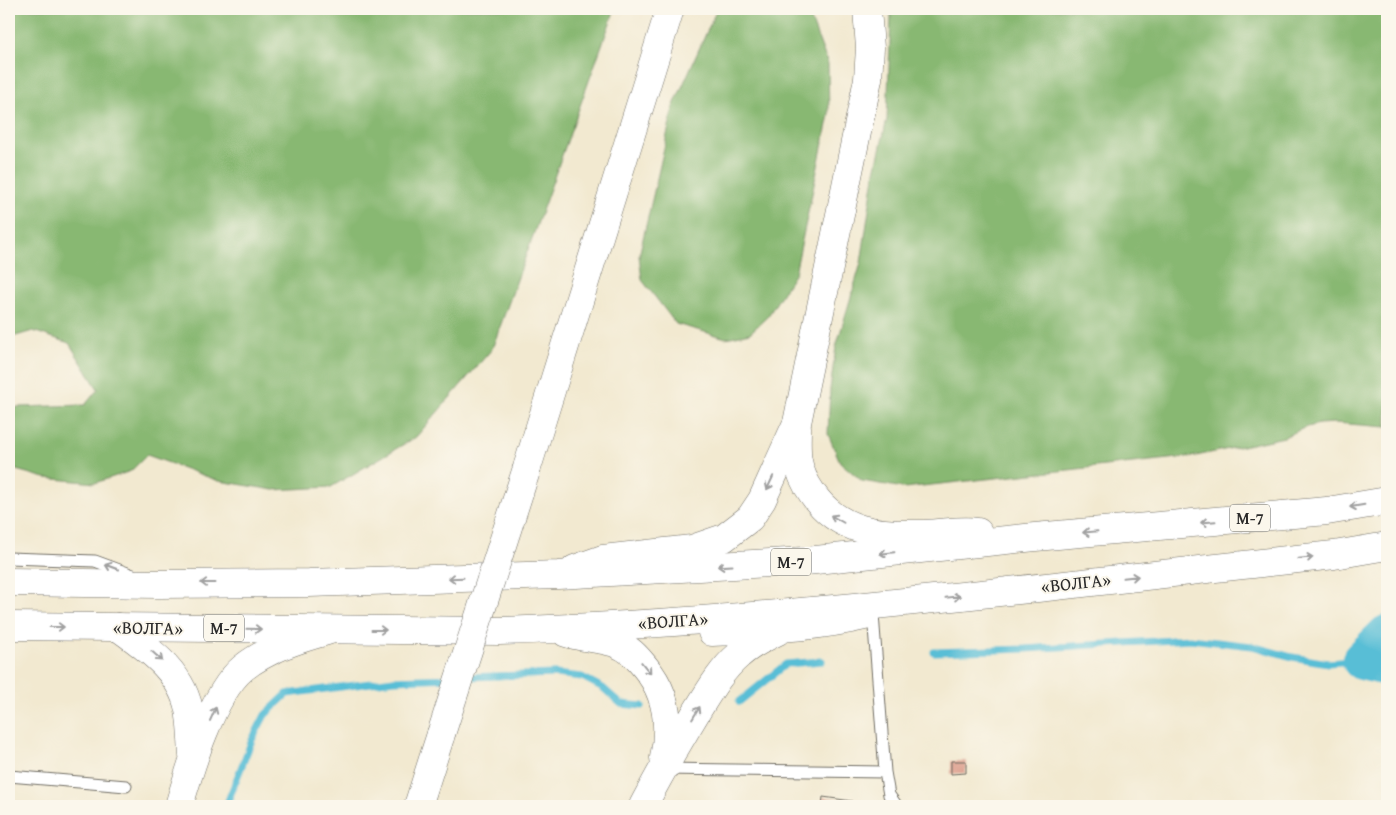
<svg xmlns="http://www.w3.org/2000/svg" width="1396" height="815" viewBox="0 0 1396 815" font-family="'Gentium Book Plus',serif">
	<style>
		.forest { fill: #88b872; stroke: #5a724e }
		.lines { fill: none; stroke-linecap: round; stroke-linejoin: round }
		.stream { stroke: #58bed6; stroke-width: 7 }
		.river { stroke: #58bed6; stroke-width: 40 }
		.building { fill: #da9987 }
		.lane-casing { stroke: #716e65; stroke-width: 13 }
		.primary-casing { stroke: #716e65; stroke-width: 29 }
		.highway-casing { stroke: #716e65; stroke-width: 29 }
		.lane { stroke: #fff; stroke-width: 11 }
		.primary { stroke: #fff; stroke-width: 28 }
		.highway { stroke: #fff; stroke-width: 28 }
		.primary-bridge-casing { stroke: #716e65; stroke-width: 29; stroke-linecap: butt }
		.primary-bridge { stroke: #fff; stroke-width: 28 }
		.oneway { stroke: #a0a0a0 }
		.labels { text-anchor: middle; stroke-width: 4; stroke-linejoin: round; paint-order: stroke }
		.shield { fill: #fbf7ec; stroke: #696865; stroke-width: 1 }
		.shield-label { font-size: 16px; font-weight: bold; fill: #2b2b2b }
		.street-label { font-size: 18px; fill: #2b2b2b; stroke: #fbf7ec }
	</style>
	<rect width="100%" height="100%" fill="#fbf7ec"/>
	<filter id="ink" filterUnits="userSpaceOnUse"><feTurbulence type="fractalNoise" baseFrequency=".02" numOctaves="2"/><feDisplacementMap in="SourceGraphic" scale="10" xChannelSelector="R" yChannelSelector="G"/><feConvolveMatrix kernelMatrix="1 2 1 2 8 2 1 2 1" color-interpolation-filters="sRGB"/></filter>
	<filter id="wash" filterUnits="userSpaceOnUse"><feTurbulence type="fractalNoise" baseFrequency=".0096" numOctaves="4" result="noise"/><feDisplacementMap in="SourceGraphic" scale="20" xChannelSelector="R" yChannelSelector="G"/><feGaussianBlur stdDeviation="1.12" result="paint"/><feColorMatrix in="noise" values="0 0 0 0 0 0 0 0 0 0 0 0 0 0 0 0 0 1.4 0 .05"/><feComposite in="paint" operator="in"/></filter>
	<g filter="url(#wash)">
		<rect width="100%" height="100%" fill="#f2e9d0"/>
		<path class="forest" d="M9,9H615L492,349L416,437L331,487L274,490L219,481L147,455L131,471L95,483L45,478L9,468V409L18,407L85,405L98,389L69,343L33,331L9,338Z
			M717,9H807L828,64L829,115L795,273L768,316L750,333L726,338L676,324L642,280L639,256L674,105Z
			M889,9H1387V427L1335,423L1319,424L1304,428L1284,437L1196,456L904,488L862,481L840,462L828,434L830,389L836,347L861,263L874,176L887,119L891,16Z"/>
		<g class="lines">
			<path class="stream" d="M934,652L1025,649L1190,639L1252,646L1292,657L1328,663L1362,660
				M467,677L555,674L582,677L603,688L621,704L642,706
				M739,702L786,664L822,661
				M226,806L252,740L265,715L287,694L394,680L453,678"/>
			<path class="river" d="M1387,635L1362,660L1387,666"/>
		</g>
		<g id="blocks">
			<path class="building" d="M951,761H966V773L951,774Z
				M823,797L852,801V806H822Z"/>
		</g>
	</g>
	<g filter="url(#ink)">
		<use href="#blocks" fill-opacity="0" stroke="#716e65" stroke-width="1"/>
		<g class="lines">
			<defs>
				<path id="lane" d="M9,558L95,561L133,575
					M873,614L885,772L889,795L897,806
					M664,769L885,772
					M9,776L126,786"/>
				<path id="primary" d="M797,427C797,438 796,450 798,461C800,473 805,483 812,493C839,533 879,535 924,534C942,534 960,529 978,532
					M527,468L670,9
					M575,569L603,559L692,549L724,538L750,518L762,500L797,423L868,79L870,48L867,9
					M118,627C150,650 185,674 190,716C192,729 192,742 193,755
					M712,632C763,629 815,628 865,616
					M566,633C582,638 599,638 615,643C629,648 636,656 645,667C667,693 671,725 664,758
					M179,806C190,768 212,694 243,668C267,649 298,639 327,631
					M418,806L441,734
					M643,806C659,775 676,746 694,716C707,695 720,671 739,655C751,644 764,638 778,631"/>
				<path id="highway" d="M9,582L158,584L309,583L558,575L806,561L1035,537L1327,511L1387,501
					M9,626L499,631C778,622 1056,585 1334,555L1387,546"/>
			</defs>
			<use href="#lane" class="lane-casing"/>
			<use href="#primary" class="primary-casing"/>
			<use href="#highway" class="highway-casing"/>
			<use href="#lane" class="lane"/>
			<use href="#primary" class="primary"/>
			<use href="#highway" class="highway"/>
			<defs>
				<path id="primary-bridge" d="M441,734L527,468"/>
			</defs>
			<use href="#primary-bridge" class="primary-bridge-casing"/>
			<use href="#primary-bridge" class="primary-bridge"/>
		</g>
		<defs><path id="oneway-shaft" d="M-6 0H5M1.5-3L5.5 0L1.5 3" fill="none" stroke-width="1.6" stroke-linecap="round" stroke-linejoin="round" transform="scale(1.25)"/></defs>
		<g class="oneway">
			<use href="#oneway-shaft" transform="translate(770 483) rotate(115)"/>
			<use href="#oneway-shaft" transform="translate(1357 506) rotate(171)"/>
			<use href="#oneway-shaft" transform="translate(837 519) rotate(-150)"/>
			<use href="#oneway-shaft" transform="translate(1208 522) rotate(175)"/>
			<use href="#oneway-shaft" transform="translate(1090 532) rotate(175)"/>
			<use href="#oneway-shaft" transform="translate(887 553) rotate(174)"/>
			<use href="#oneway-shaft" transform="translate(1306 558) rotate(-6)"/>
			<use href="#oneway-shaft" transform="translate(725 566) rotate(177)"/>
			<use href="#oneway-shaft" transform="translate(112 567) rotate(-160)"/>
			<use href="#oneway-shaft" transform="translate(1131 577) rotate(-6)"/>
			<use href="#oneway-shaft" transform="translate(456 578) rotate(178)"/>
			<use href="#oneway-shaft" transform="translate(208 583) rotate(180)"/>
			<use href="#oneway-shaft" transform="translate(953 597) rotate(-6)"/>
			<use href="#oneway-shaft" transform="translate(57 627)"/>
			<use href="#oneway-shaft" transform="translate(254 629) rotate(1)"/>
			<use href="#oneway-shaft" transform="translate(379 630)"/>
			<use href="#oneway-shaft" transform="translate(157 656) rotate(42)"/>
			<use href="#oneway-shaft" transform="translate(646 668) rotate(51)"/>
			<use href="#oneway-shaft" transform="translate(696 713) rotate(-59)"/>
			<use href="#oneway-shaft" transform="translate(213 714) rotate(-66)"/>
		</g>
	</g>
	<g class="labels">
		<g class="shield">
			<rect x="1230" y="504.5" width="40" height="27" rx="4"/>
			<rect x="771" y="548.5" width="40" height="27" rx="4"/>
			<rect x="204" y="614.5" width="40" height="27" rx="4"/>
		</g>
		<g class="shield-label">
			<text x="1250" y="524">М-7</text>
			<text x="791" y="568">М-7</text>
			<text x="224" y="634">М-7</text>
		</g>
		<g class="street-label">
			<text transform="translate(1076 583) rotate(-6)" y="6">«ВОЛГА»</text>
			<text transform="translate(673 621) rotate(-4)" y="6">«ВОЛГА»</text>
			<text transform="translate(148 628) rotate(1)" y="6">«ВОЛГА»</text>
		</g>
	</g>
	<rect width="1396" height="815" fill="none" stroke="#fbf7ec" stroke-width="30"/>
</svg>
